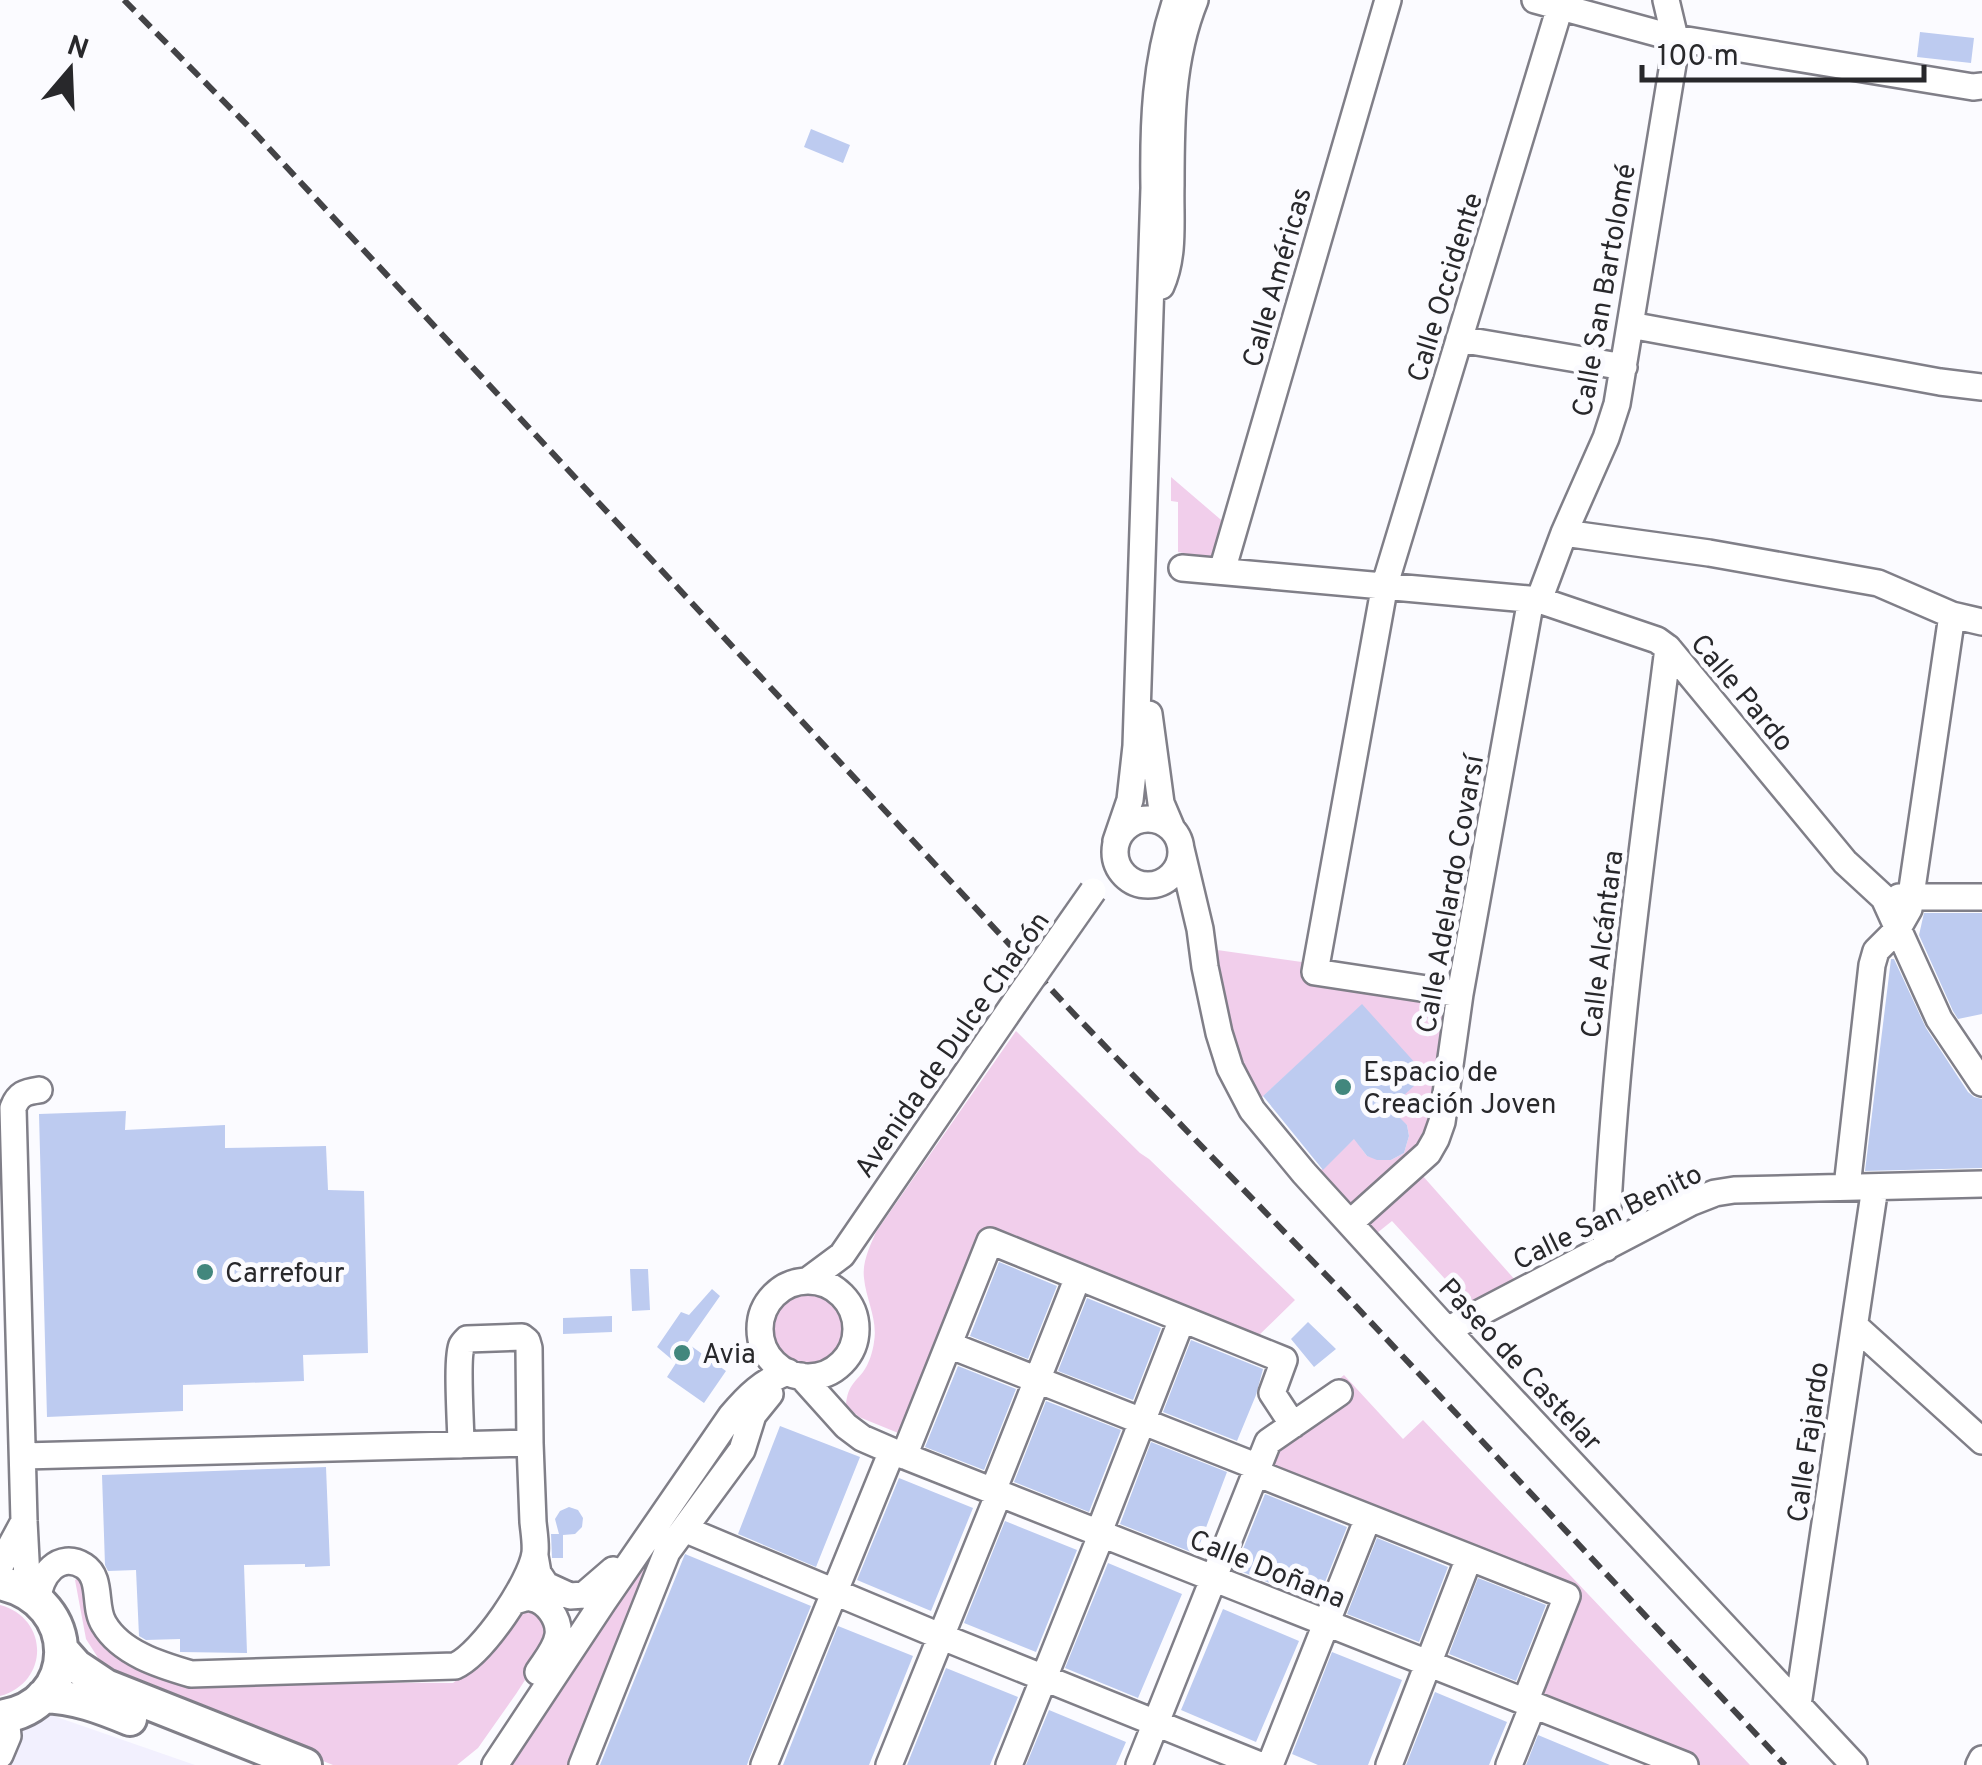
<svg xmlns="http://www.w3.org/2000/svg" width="1982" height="1765" viewBox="0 0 1982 1765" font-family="Overpass,sans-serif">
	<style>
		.built { fill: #f2f0fe }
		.green { fill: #f1ceeb }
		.building { fill: #bdcbf0 }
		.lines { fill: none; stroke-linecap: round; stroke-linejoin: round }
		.minor-casing { stroke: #807f88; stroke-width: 30 }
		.major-casing { stroke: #807f88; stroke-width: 38 }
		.minor { stroke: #fff; stroke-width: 25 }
		.major { stroke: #fff; stroke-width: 32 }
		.rail { stroke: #434346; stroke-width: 6; stroke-dasharray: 15 8; stroke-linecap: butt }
		.minor-bridge-casing { stroke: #807f88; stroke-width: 30; stroke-linecap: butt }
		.minor-bridge { stroke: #fff; stroke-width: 25 }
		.poi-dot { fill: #42877d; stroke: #fbfbff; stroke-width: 4 }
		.labels { text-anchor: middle; stroke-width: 10; stroke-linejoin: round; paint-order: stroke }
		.street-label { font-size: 28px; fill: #28282b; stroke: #fbfbff }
		.poi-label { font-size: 28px; fill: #28282b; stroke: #fbfbff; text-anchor: start }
	</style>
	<rect width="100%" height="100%" fill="#fbfbff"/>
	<path class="built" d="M51,1715L195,1765H0V1729Z"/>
	<path class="green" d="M1171,477L1234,531L1222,571L1182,568L1183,553L1178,552V502L1171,501Z
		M1203,948L1316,964L1460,994L1451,1064L1414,1166L1524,1290L1477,1314L1392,1221L1367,1241L1311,1179L1359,1134L1361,1148L1367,1156L1391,1160L1404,1153L1409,1136L1407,1125L1385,1112L1425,1075L1362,1005L1260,1099L1230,1068Z
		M1016,1031L1140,1153L1149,1159L1295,1300L1255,1339L991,1241L908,1437L859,1417L846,1406C847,1388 853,1384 863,1372C869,1364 873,1351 874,1342C878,1319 866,1300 864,1278C862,1262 870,1246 876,1232Z
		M765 1329a42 42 0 1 1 84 0a42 42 0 1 1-84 0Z
		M1344,1375L1403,1439L1423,1420L1750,1765H1685L1525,1702L1566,1597L1256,1473L1333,1384Z
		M659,1519L680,1535L582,1765H502Z
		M85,1575L119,1649L280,1682L453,1683L479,1663L516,1610L534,1606L551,1625L545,1649L516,1694L478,1748L457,1765H333L261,1736L102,1664L86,1639L75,1580Z
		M0,1605C49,1618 50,1682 0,1696Z"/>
	<path class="building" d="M1920,32L1974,38L1971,63L1917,57Z
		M811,129L850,145L843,163L804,147Z
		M1924,913H1982V1014L1958,1019L1953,1011L1919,935Z
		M1891,959H1894L1926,1028L1968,1092L1974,1097L1982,1099V1168L1865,1171Z
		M1362,1004L1426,1075L1390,1108L1407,1125L1409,1136L1404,1153L1391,1160H1377L1367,1156L1354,1139L1323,1170L1263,1096Z
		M126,1111L125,1130L225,1125V1148L326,1146L328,1190L364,1191L368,1353L303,1355L304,1381L183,1385V1411L47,1417L39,1114Z
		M999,1262L1057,1286L1028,1359L970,1336Z
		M630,1269H648L650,1310L632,1311Z
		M712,1289L720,1296L687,1343L726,1371L704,1403L667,1377L676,1363L657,1347L681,1312L689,1315Z
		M1087,1298L1161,1328L1133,1400L1058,1371Z
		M612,1316V1332L563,1334V1318Z
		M1308,1322L1336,1349L1314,1367L1291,1339Z
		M1191,1340L1263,1369L1256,1395L1237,1441L1163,1412Z
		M958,1366L1016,1389L984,1470L925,1447Z
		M1046,1401L1121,1430L1089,1512L1014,1482Z
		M780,1426L860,1457L816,1567L738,1534Z
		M1151,1442L1227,1472L1196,1554L1120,1524Z
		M326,1467L330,1566L305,1567V1564L244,1565L247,1653L180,1652V1639L146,1640L139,1636L136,1570L108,1571L105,1565L102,1475Z
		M899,1478L973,1508L931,1611L857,1580Z
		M1265,1494L1347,1527L1317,1602L1235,1569Z
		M569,1507L578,1510L583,1518L582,1527L575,1534L563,1535V1558H552L551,1534H559L555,1519L560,1511Z
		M1005,1521L1077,1550L1036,1652L964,1623Z
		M1377,1538L1448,1567L1419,1642L1347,1614Z
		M685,1554L811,1606L749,1759L747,1765H600Z
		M1108,1563L1182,1594L1138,1698L1065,1668Z
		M1478,1578L1546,1605L1516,1681L1449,1654Z
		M1223,1609L1299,1641L1256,1742L1181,1710Z
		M838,1626L913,1656L869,1765H783Z
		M1332,1652L1402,1680L1368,1765H1318L1292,1754Z
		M946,1668L1018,1697L990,1765H907Z
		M1435,1692L1507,1722L1489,1765H1406Z
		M1049,1710L1126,1742L1116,1765H1026Z
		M1538,1735L1610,1765H1526Z"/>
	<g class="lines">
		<defs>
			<path id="minor" d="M1535,0L1675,38L1973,87L1982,86
				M1161,286C1175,255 1170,218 1171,185C1171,122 1171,59 1195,0
				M1630,325L1940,382L1982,387
				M1459,339L1624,367
				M1564,533L1709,553L1878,583L1952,615L1982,622
				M1182,568L1539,600L1657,640L1668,648L1845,862L1884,898L1939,1019L1982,1083
				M1222,571L1388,0
				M1539,600L1564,533L1606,438L1617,404L1674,58L1675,38L1666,0
				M1149,714L1161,803L1172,829
				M1115 852a33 33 0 1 1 66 0a33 33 0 1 1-66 0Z
				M1116,841L1130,800L1136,746L1154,188C1153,123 1155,62 1176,0
				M1181,849L1200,929L1205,967L1219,1033L1230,1068L1252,1110L1304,1173L1447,1330L1854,1765
				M1899,897H1982
				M1460,994L1315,972L1385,584L1560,7
				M1847,1187L1872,965L1876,951L1897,930L1909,909L1952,615
				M1350,1223L1428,1153L1436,1139L1442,1122L1460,994L1531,599
				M1606,1248C1614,1047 1643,847 1668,648
				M807,1281L842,1255L1016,1001
				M760 1329a48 48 0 1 1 96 0a48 48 0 1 1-96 0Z
				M1855,1326L1982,1441
				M1447,1330L1692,1202L1715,1193L1734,1190L1982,1184
				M949,1345L1258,1467
				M801,1376L846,1426L862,1438L892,1451L1685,1765
				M461,1445C461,1427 456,1357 462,1345C463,1343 465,1341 467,1339L522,1337L527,1341L529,1348L530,1443
				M23,1456L530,1443C531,1469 532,1495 533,1522C534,1532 536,1543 535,1553C531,1582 482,1654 455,1666L191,1674C160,1665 121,1653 104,1624C93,1607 103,1578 84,1566C59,1550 39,1576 38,1599
				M904,1456L990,1241L1284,1360L1272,1393L1293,1425
				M1256,1473L1567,1596L1525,1702
				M993,1491L1078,1277
				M684,1529L940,1636L1260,1765
				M1099,1532L1182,1319
				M535,1556L538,1573L546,1585L570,1596L584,1595L613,1570
				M0,1566L22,1525
				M31,1594L27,1579L24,1521L13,1108C18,1094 25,1092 39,1090
				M514,1601C520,1600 525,1597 531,1598C547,1600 560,1620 558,1635C556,1649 545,1661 538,1672
				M1798,1705L1875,1187
				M0,1755L8,1736L6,1717
				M495,1765L603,1602L731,1416C748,1396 763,1381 788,1372
				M582,1765L667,1552L742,1450L753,1415L770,1394
				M764,1765L892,1451
				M889,1765L999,1493
				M1009,1765L1102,1533
				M1139,1765L1268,1442L1339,1393
				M1270,1765L1368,1518
				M1389,1765L1469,1558
				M1509,1765L1533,1705
				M1979,1765L1982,1759"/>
			<path id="major" d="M0,1583C82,1600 81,1706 0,1717
				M61,1649L76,1666L106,1686L305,1765
				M43,1696C75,1697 101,1707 130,1719"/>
		</defs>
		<use href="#minor" class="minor-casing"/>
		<use href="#major" class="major-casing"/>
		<use href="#minor" class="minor"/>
		<use href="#major" class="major"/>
		<path class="rail" d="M124,0L252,130L1076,1016L1351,1301L1785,1765"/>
		<defs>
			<path id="minor-bridge" d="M1016,1001L1093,891"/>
		</defs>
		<use href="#minor-bridge" class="minor-bridge-casing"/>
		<use href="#minor-bridge" class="minor-bridge"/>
	</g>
	<g class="poi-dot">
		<circle cx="1343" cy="1087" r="10"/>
		<circle cx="205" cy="1272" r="10"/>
		<circle cx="682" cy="1353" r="10"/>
	</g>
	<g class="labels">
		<g class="street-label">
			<text transform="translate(1276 277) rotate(-74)" y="10">Calle Américas</text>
			<text transform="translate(1444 287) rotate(-73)" y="10">Calle Occidente</text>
			<text transform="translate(1603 290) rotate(-80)" y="10">Calle San Bartolomé</text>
			<text transform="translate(1743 692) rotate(50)" y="10">Calle Pardo</text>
			<text transform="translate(1449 894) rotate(-80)" y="10">Calle Adelardo Covarsí</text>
			<text transform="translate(1601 944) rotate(-83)" y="10">Calle Alcántara</text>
			<text transform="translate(951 1044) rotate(-55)" y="10">Avenida de Dulce Chacón</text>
			<text transform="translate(1607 1216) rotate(-26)" y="10">Calle San Benito</text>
			<text transform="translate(1521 1364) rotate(47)" y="10">Paseo de Castelar</text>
			<text transform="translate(1807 1442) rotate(-82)" y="10">Calle Fajardo</text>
			<text transform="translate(1268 1568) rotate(22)" y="10">Calle Doñana</text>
		</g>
		<g class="poi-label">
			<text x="1363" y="1081">Espacio de<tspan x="1363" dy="32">Creación Joven</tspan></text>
			<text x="225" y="1282">Carrefour</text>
			<text x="702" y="1363">Avia</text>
		</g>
	</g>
	<g transform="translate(70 70) rotate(19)" stroke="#fbfbff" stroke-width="8" paint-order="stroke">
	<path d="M0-8L18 38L0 25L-18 38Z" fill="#28282b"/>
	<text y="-15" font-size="28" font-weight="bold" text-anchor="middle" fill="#28282b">N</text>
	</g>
	<path d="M1642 65v15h282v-15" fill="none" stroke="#28282b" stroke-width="5"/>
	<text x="1657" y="65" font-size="30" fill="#28282b" stroke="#fbfbff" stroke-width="8" paint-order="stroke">100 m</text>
</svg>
